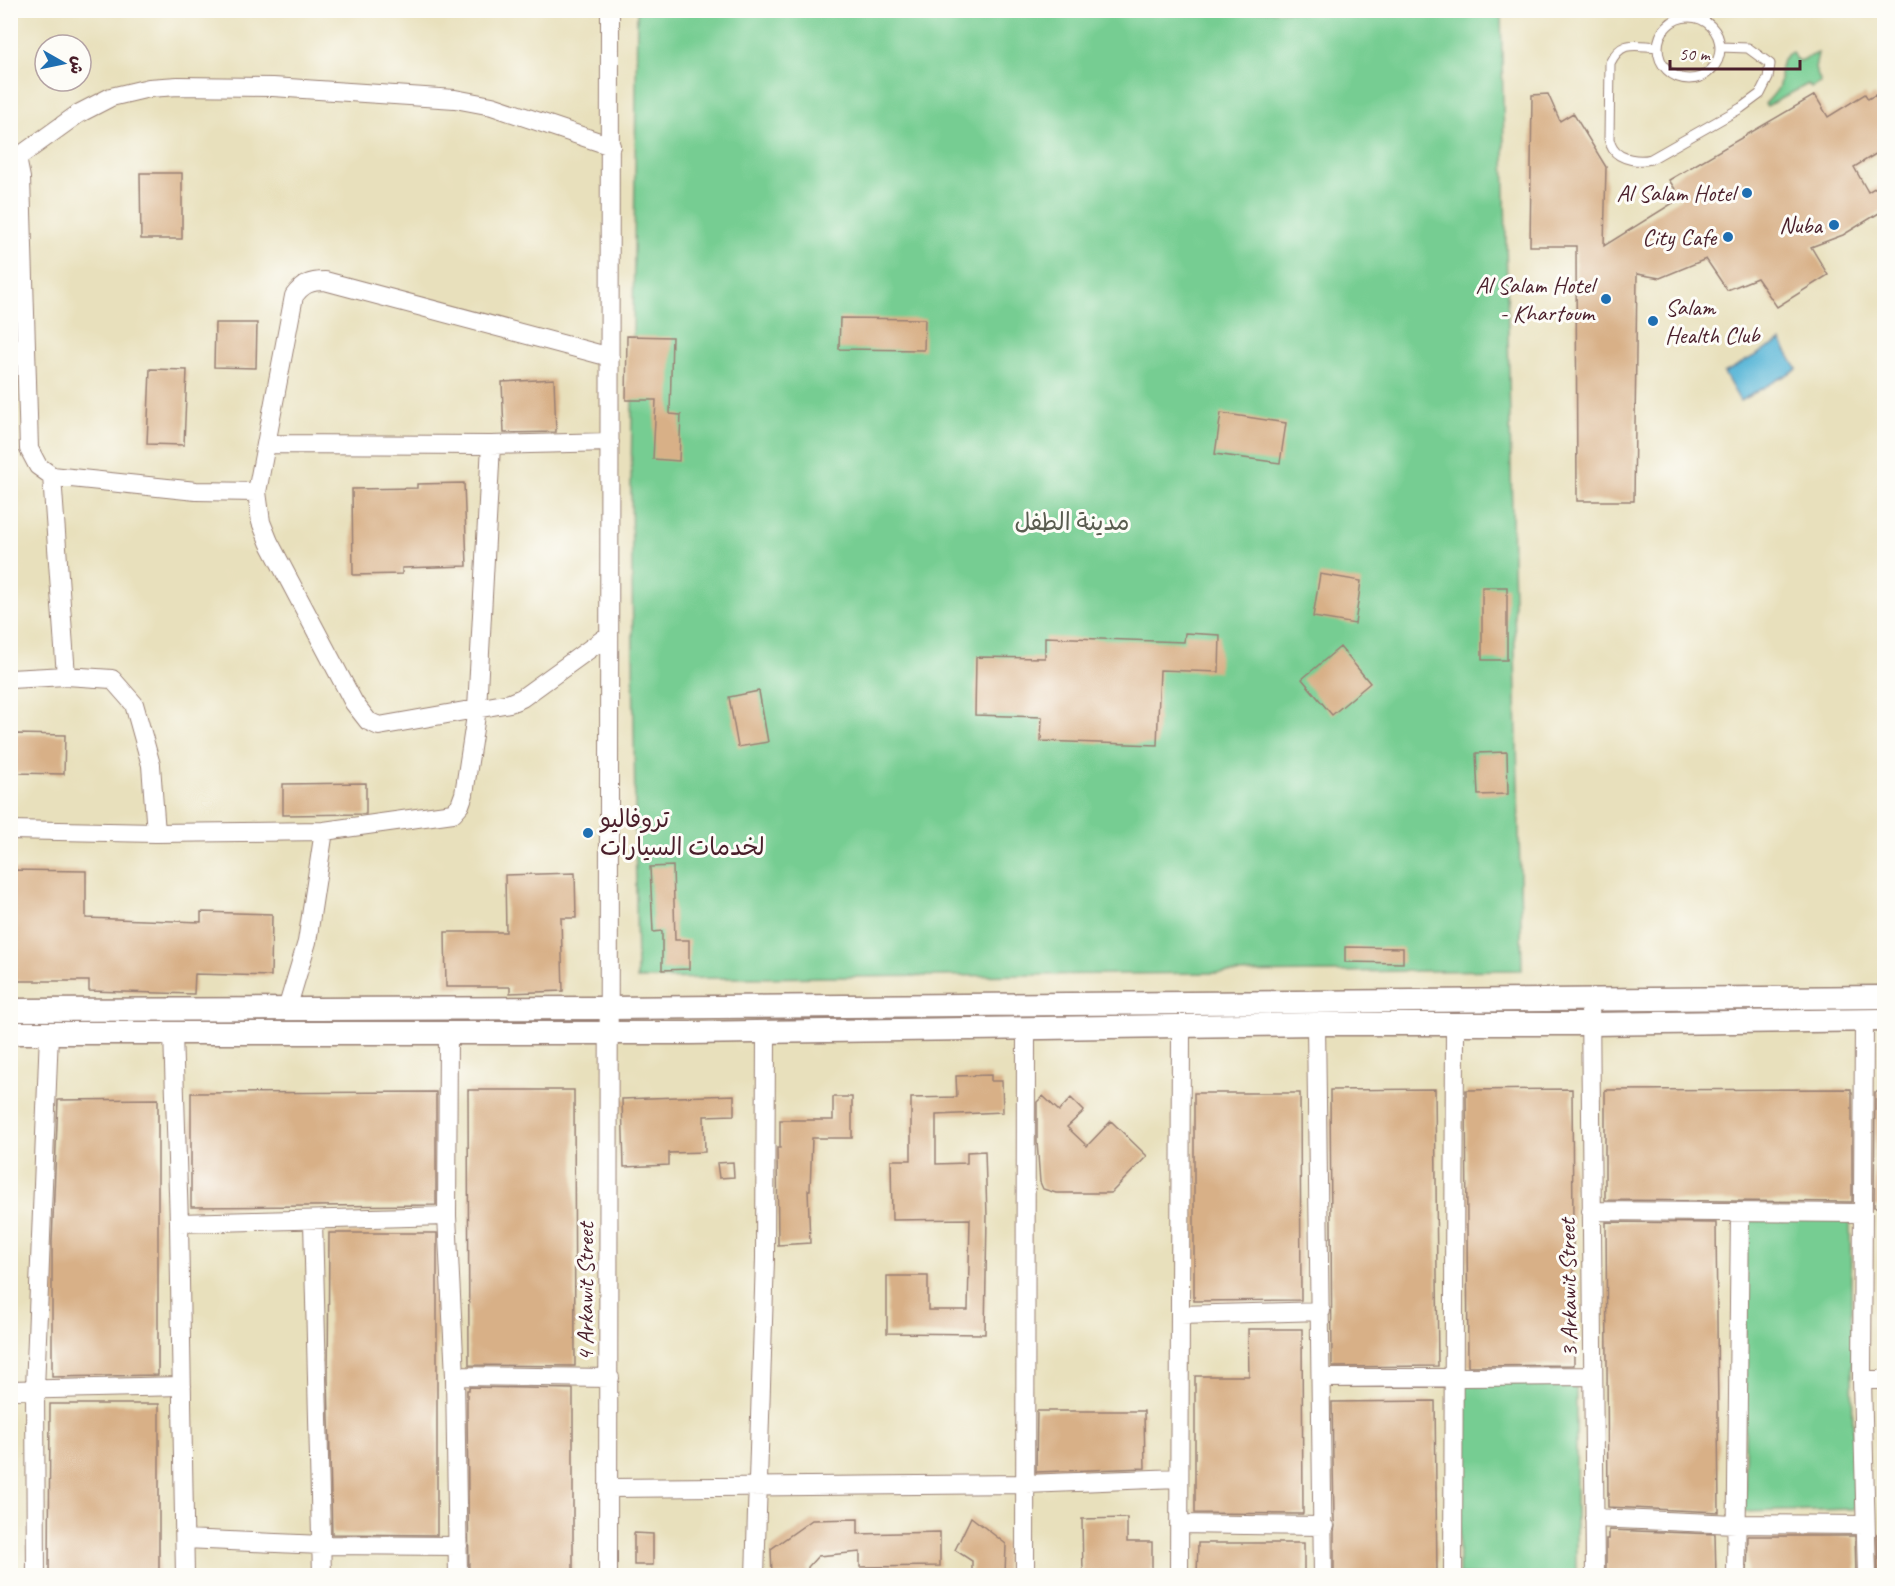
<svg xmlns="http://www.w3.org/2000/svg" width="1895" height="1586" viewBox="0 0 1895 1586" font-family="Caveat,'Playpen Sans Arabic',sans-serif">
	<style>
		.green { fill: #76cd92; stroke: #60765e; stroke-width: 1.5 }
		.water { fill: #59b6d7; stroke: #526a81; stroke-width: 1.5 }
		.building { fill: #d8b087 }
		.lines { fill: none; stroke-linecap: round; stroke-linejoin: round }
		.service-casing { stroke: #998074; stroke-width: 11 }
		.minor-casing { stroke: #998074; stroke-width: 20 }
		.tertiary-casing { stroke: #998074; stroke-width: 25 }
		.service { stroke: #fff; stroke-width: 9 }
		.minor { stroke: #fff; stroke-width: 18 }
		.tertiary { stroke: #fff; stroke-width: 22 }
		.poi-dot { fill: #1f6fb2; stroke: #fdfcf7; stroke-width: 2 }
		.labels { text-anchor: middle; stroke-width: 6; stroke-linejoin: round; paint-order: stroke }
		.poi-label { font-size: 24px; fill: #4a1f2b; stroke: #fdfcf7; text-anchor: end }
		.park-label { font-size: 24px; fill: #595c4f; stroke: #fdfcf7 }
		.street-label { font-size: 24px; fill: #4a1f2b; stroke: #fdfcf7 }
	</style>
	<rect width="100%" height="100%" fill="#fdfcf7"/>
	<filter id="ink" filterUnits="userSpaceOnUse"><feTurbulence type="fractalNoise" baseFrequency=".0167" numOctaves="2"/><feDisplacementMap in="SourceGraphic" scale="12" xChannelSelector="R" yChannelSelector="G"/><feConvolveMatrix kernelMatrix="1 2 1 2 8 2 1 2 1" color-interpolation-filters="sRGB"/></filter>
	<filter id="wash" filterUnits="userSpaceOnUse"><feTurbulence type="fractalNoise" baseFrequency=".008" numOctaves="4" result="noise"/><feDisplacementMap in="SourceGraphic" scale="24" xChannelSelector="R" yChannelSelector="G"/><feGaussianBlur stdDeviation="1.35" result="paint"/><feColorMatrix in="noise" values="0 0 0 0 0 0 0 0 0 0 0 0 0 0 0 0 0 1.4 0 .05"/><feComposite in="paint" operator="in"/></filter>
	<g filter="url(#wash)">
		<rect width="100%" height="100%" fill="#e8e0bc"/>
		<path class="green" d="M637,11H1501L1522,970L637,979L631,487Z
			M1792,52L1795,58L1800,61L1818,53L1815,69L1821,83L1811,88L1808,84L1767,106L1765,104C1769,99 1775,94 1778,88C1785,73 1772,63 1792,52Z
			M1850,1217L1854,1509L1745,1512V1221Z
			M1576,1382V1575H1459L1458,1383Z"/>
		<path class="water" d="M1781,341L1797,369L1740,401L1724,373Z"/>
		<g id="blocks">
			<path class="building" d="M1548,94L1560,121L1573,113L1606,167L1604,246L1681,198L1669,180L1815,95L1828,117L1865,94L1868,99L1875,95L1884,111V149L1854,167L1868,192L1884,182V210L1843,235L1811,247L1828,275L1777,307L1757,278L1727,290L1706,259L1660,278L1637,274L1634,501H1577L1576,246H1530L1532,95Z
				M140,173H182V239H141Z
				M840,318L925,319L924,350L839,349Z
				M215,323H257L256,368L214,367Z
				M627,336L672,337L670,414L681,415L679,461L653,459L656,400H626Z
				M150,369L187,370L184,445L147,444Z
				M554,379L556,432L504,433L502,382Z
				M1221,413L1286,423L1280,463L1215,454Z
				M464,483L467,566L402,568V574L353,575L352,489L417,488V484Z
				M1320,574L1361,581L1355,624L1313,617Z
				M1482,587H1507V660H1482Z
				M1185,633L1220,635L1219,672L1160,670L1157,745L1041,741L1042,717L975,715L976,657L1045,658V637L1184,642Z
				M1340,647L1370,683L1332,715L1302,679Z
				M759,691L768,742L738,747L729,697Z
				M16,734L65,735L64,774L15,773Z
				M1507,752L1508,794L1478,795L1476,753Z
				M366,783V814L283,815V784Z
				M673,866L675,940H689V969L662,970V931L653,932L650,867Z
				M10,870L86,871V918L201,922V912L272,914L271,976L195,974L194,994L89,991V981H10Z
				M575,873L576,918H561L563,991L510,993V987H446L445,932H506L505,875Z
				M1345,947L1403,948V963L1345,962Z
				M991,1075V1081H1002L1003,1112L936,1115V1164L967,1163V1152L985,1151L987,1216L985,1334L887,1333V1276H928V1310H968L970,1219L892,1220L891,1160H911V1098L957,1097L956,1076Z
				M1435,1089L1438,1366L1332,1367L1330,1090Z
				M1572,1089L1574,1365L1468,1366L1466,1090Z
				M1851,1089V1092H1852V1202L1605,1200V1090Z
				M468,1090H574L575,1366L469,1365Z
				M436,1092V1205L191,1207V1093Z
				M1875,1092H1884V1207H1874Z
				M1194,1093H1300L1301,1300L1194,1301Z
				M734,1095V1115L704,1116L705,1152L669,1153V1165L624,1167L622,1099Z
				M1043,1096L1059,1111L1071,1098L1084,1111L1067,1127L1087,1146L1111,1121L1147,1156L1111,1193H1056L1043,1189L1040,1182L1037,1142V1102Z
				M833,1097H852V1138H812L810,1190H808L810,1243L778,1245L777,1148H780V1120H833Z
				M158,1099V1375L52,1377V1242L58,1100Z
				M733,1162L734,1177L719,1178L717,1163Z
				M1606,1222L1716,1223L1719,1512L1608,1507Z
				M329,1233H437V1535L332,1534L328,1378Z
				M1248,1329H1302L1303,1514L1195,1513V1376H1249Z
				M469,1387L573,1389V1575H469L467,1415V1390H469Z
				M1435,1401L1437,1575H1334V1532L1335,1526L1334,1520L1332,1402Z
				M50,1404H159V1575H49Z
				M1037,1411H1144L1145,1468L1036,1472Z
				M971,1517L1006,1544L1005,1575H972V1561L955,1550Z
				M1127,1518V1542H1152V1575H1083L1082,1519Z
				M858,1519V1534L940,1532V1566L860,1567V1552L818,1556L808,1567V1575H772L771,1549L812,1520Z
				M1609,1530L1715,1534L1716,1575H1606V1539H1609Z
				M634,1533L653,1534V1565H634Z
				M1877,1534H1884V1575H1878Z
				M1748,1536H1855L1856,1575H1747Z
				M1198,1543H1304V1575H1197Z"/>
		</g>
	</g>
	<g filter="url(#ink)">
		<use href="#blocks" fill-opacity="0" stroke="#998074" stroke-width="1.5"/>
		<g class="lines">
			<defs>
				<path id="service" d="M1658 48a31 31 0 1 1 62 0a31 31 0 1 1-62 0Z
					M1658,47C1635,46 1622,39 1610,63L1609,139C1610,143 1611,146 1613,149C1620,160 1640,162 1651,159L1741,108L1760,94L1768,78L1770,64L1748,48L1720,47"/>
				<path id="minor" d="M10,150L17,158L21,178L29,449L38,466L52,476L196,491L257,492L261,522L269,542L354,703L368,721L379,726L510,703L522,698L609,635
					M17,158L78,114L111,97L149,88L178,86L273,87L455,99L492,106L611,146
					M266,444L491,445L610,442
					M52,476L66,676L112,679L134,704L151,765L156,833L324,831L307,942L287,1009
					M257,492L294,296C303,284 310,281 325,281L610,357
					M10,679L66,676
					M10,830L156,833
					M324,831L453,813L460,805L464,794L477,709L491,445
					M1590,999L1595,1576
					M1864,1020L1862,1380L1867,1576
					M1316,1024L1323,1576
					M173,1033L179,1223L185,1576
					M448,1033L447,1216L455,1376L458,1576
					M1591,1211L1863,1213
					M313,1221L322,1576
					M179,1223L447,1216
					M1180,1315L1321,1311
					M455,1376L610,1378
					M1321,1378L1592,1376
					M1862,1380H1884
					M10,1390L182,1386
					M609,1488L1026,1484L1178,1478
					M1594,1518L1736,1524L1865,1525
					M1179,1524L1324,1526
					M185,1539L322,1545L458,1546
					M36,1576L35,1389L49,1033
					M608,1576L610,10
					M755,1576L765,1258L766,1032
					M1025,1576L1026,1028
					M1179,1576L1181,1027
					M1453,1576L1455,1024
					M1736,1576L1740,1212"/>
				<path id="tertiary" d="M10,1010L608,1008L1884,997
					M10,1033H690L1316,1024H1591L1884,1020"/>
			</defs>
			<use href="#service" class="service-casing"/>
			<use href="#minor" class="minor-casing"/>
			<use href="#tertiary" class="tertiary-casing"/>
			<use href="#service" class="service"/>
			<use href="#minor" class="minor"/>
			<use href="#tertiary" class="tertiary"/>
		</g>
	</g>
	<g class="poi-dot">
		<circle cx="1747" cy="193" r="6"/>
		<circle cx="1834" cy="225" r="6"/>
		<circle cx="1728" cy="237" r="6"/>
		<circle cx="1606" cy="299" r="6"/>
		<circle cx="1653" cy="321" r="6"/>
		<circle cx="588" cy="833" r="6"/>
	</g>
	<g class="labels">
		<g class="poi-label">
			<text x="1735" y="201">Al Salam Hotel</text>
			<text x="1822" y="233">Nuba</text>
			<text x="1716" y="245">City Cafe</text>
			<text x="1594" y="293">Al Salam Hotel<tspan x="1594" dy="28">- Khartoum</tspan></text>
			<text x="1665" y="315" text-anchor="start">Salam<tspan x="1665" dy="28">Health Club</tspan></text>
			<text x="600" y="827" text-anchor="start">تروفاليو<tspan x="600" dy="28">لخدمات السيارات</tspan></text>
		</g>
		<g class="park-label">
			<text x="1072" y="530">مدينة الطفل</text>
		</g>
		<g class="street-label">
			<text transform="translate(1568 1288) rotate(-91)" y="8">3 Arkawit Street</text>
			<text transform="translate(585 1292) rotate(-90)" y="8">4 Arkawit Street</text>
		</g>
	</g>
	<rect width="1895" height="1586" fill="none" stroke="#fdfcf7" stroke-width="36"/>
	<g transform="translate(63 63) rotate(99)"><circle r="28" fill="#fdfcf7" stroke="#b5a4a5" stroke-width="1.5"/>
	<path d="M0-4.5L10 22L0 15L-10 22Z" fill="#1f6fb2"/>
	<text y="-9" font-size="16" font-weight="bold" text-anchor="middle" fill="#4a1f2b">ش</text>
	</g>
	<path d="M1670 60v9h130v-9" fill="none" stroke="#4a1f2b" stroke-width="3"/>
	<text x="1679" y="60" font-size="18" fill="#4a1f2b" stroke="#fdfcf7" stroke-width="4.5" paint-order="stroke">50 m</text>
</svg>
